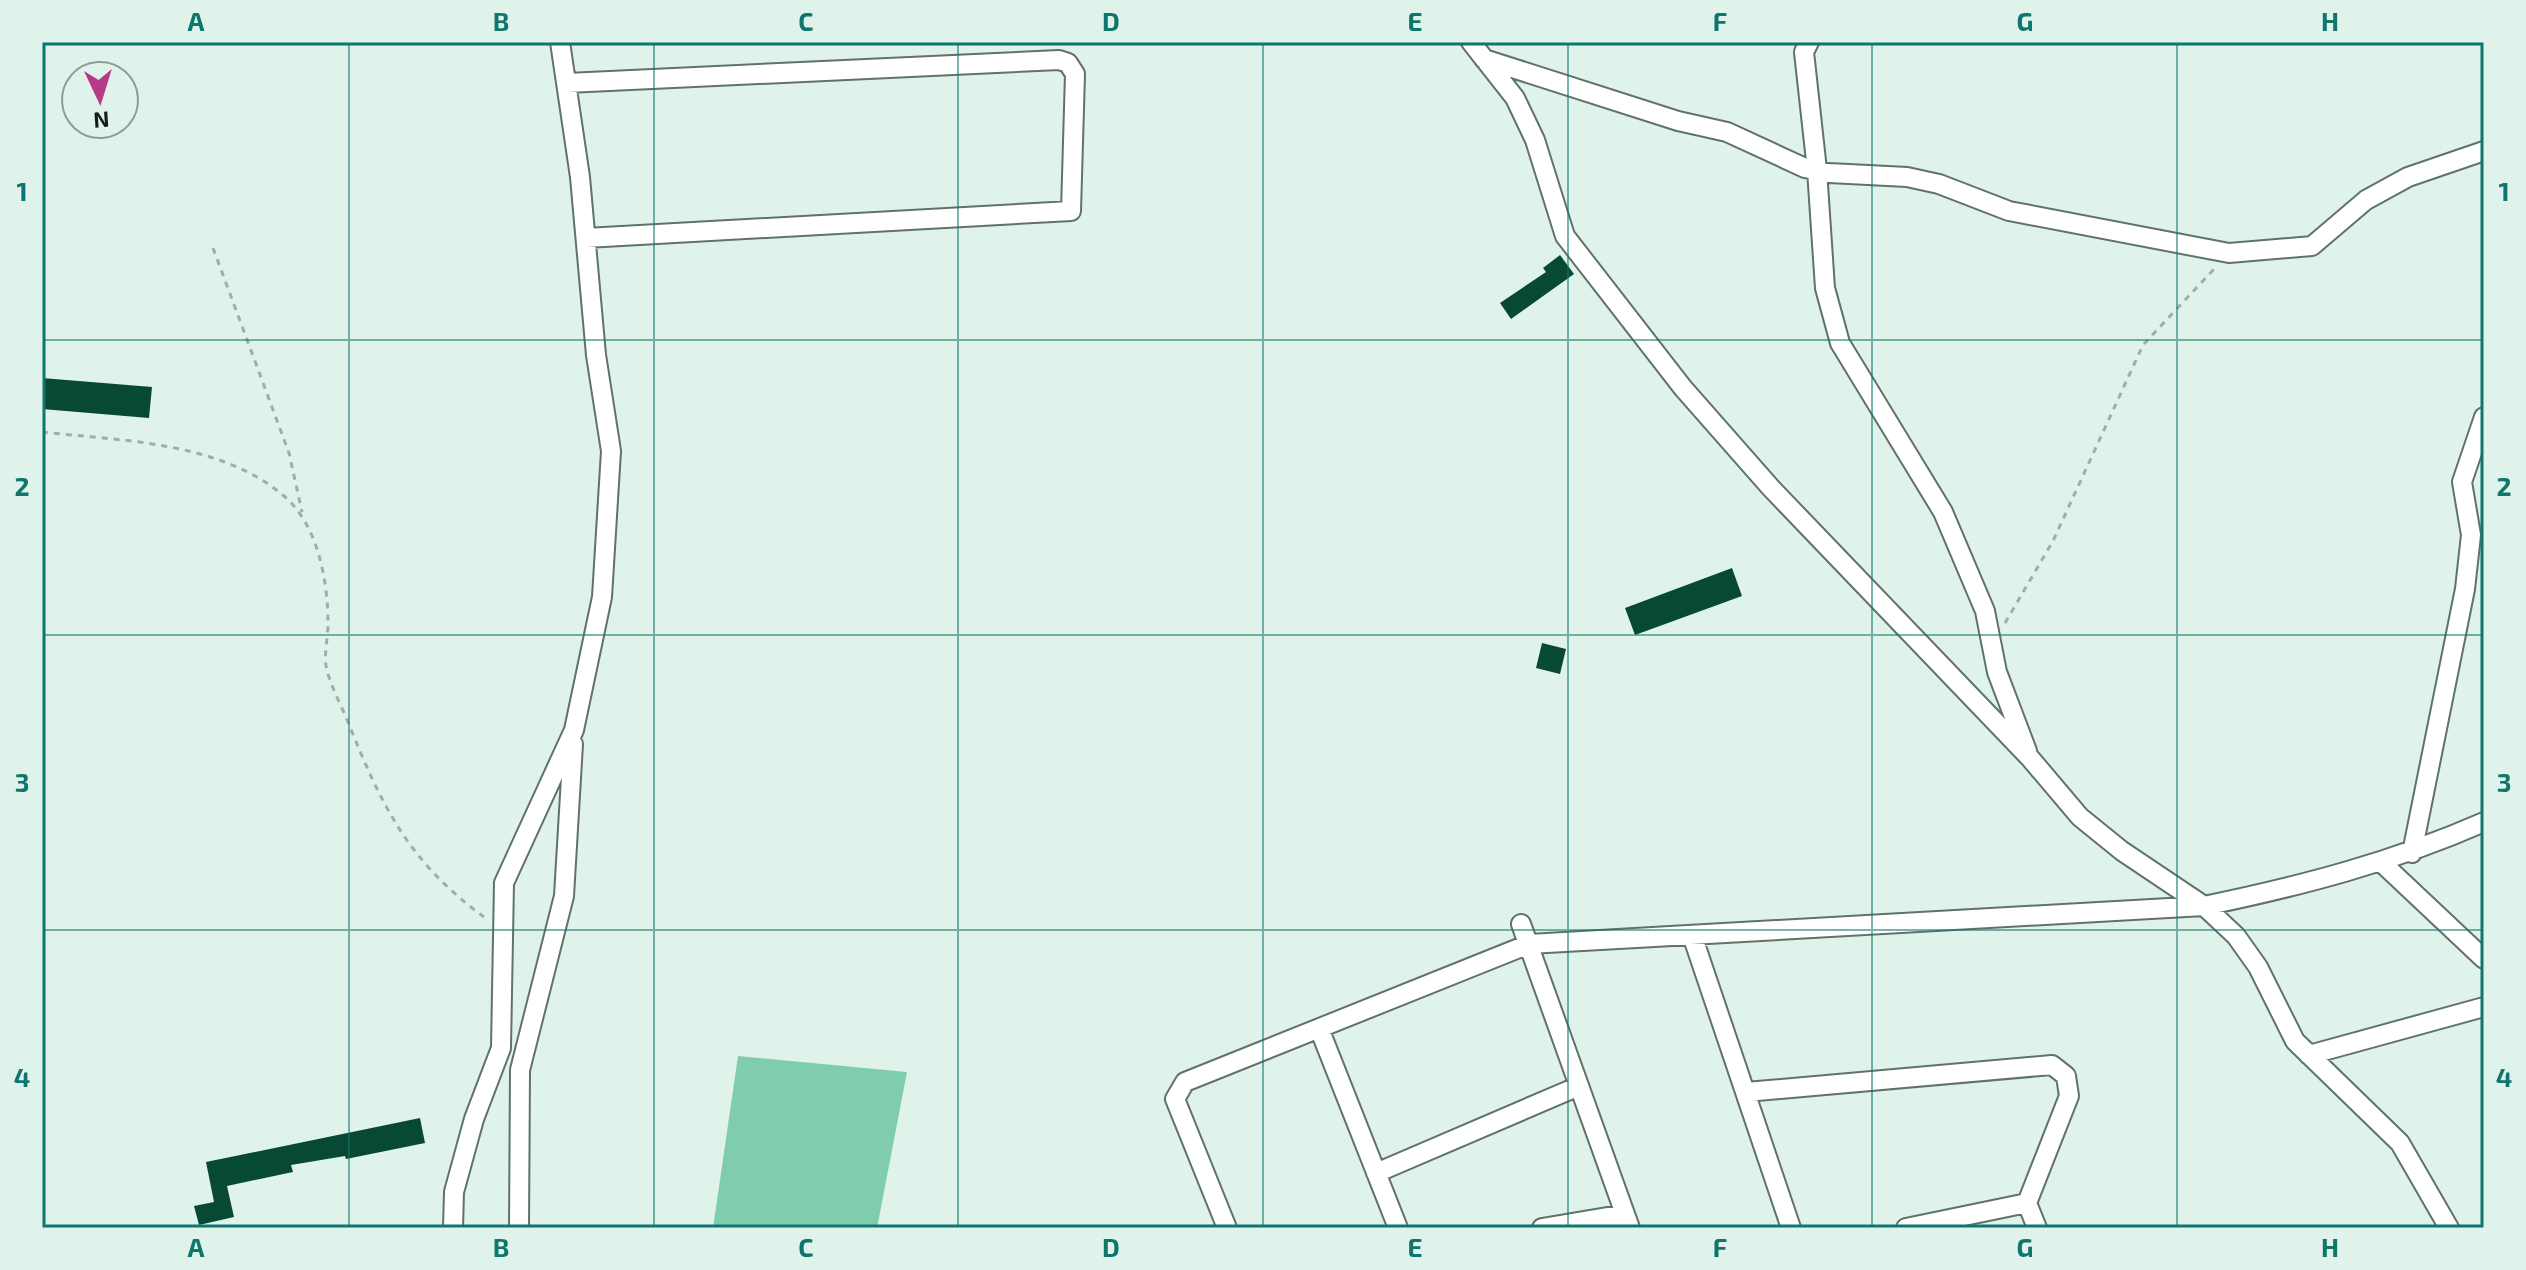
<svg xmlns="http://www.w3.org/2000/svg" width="2526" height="1270" viewBox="0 0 2526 1270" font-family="'Exo 2',sans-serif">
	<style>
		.forest { fill: #80cdad }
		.building { fill: #074934 }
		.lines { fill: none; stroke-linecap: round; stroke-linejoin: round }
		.street-casing { stroke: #60726a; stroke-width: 22 }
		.path { stroke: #9fafa8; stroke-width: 3; stroke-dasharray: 6 6; stroke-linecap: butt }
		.street { stroke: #fff; stroke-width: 18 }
		.grid { fill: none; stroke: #0f766e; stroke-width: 2; stroke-opacity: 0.55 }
		.neatline { fill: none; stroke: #0f766e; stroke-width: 3 }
		.grid-label { font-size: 26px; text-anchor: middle; font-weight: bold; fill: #0f766e }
	</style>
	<rect width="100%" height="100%" fill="#dff3ea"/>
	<path class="forest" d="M738,1056L907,1072L877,1228H713Z"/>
	<path class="building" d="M1560,255L1574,274L1511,319L1500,303L1546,272L1543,268Z
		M42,378L152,387L149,418L42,409Z
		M1732,568L1742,596L1635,635L1625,608Z
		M1542,643L1566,649L1560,674L1536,668Z
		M420,1118L425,1143L346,1159L345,1156L291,1165L293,1172L227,1186L234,1217L199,1225L194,1206L214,1202L206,1162Z"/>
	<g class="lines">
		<defs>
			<path id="street" d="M1471,42L1515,98L1535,140L1565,236L1683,388L1771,488L2030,758L2080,817L2122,851L2204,906L2236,936L2258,967L2295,1041L2400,1143L2449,1228
				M1809,42L1804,52L1817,170L1825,288L1840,343L1943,512L1985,611L1997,672L2027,751
				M1484,59L1678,121L1727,132L1805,168L1829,173L1907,177L1939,184L2009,211L2229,253L2312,246L2366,200L2408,177L2484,151
				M567,83L1059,60L1068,63L1075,74L1071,211L586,238
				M2412,853L2465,589L2471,535L2462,482L2484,417
				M2381,862L2484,959
				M1521,924L1630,1228
				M1692,935L1791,1228
				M1319,1028L1398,1228
				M2309,1055L2484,1007
				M1746,1092L2052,1065L2066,1076L2069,1096L2027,1203L2037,1228
				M1376,1173L1579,1086
				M453,1228L454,1192L474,1119L501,1048L504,883L574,730L602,597L611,451L596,355L580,177L560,42
				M519,1228L520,1070L564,896L573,744
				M1227,1228L1175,1099L1185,1082L1529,944L2204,906C2301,886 2393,862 2484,822
				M1542,1228L1625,1214
				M1906,1228L2027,1203"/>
		</defs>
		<use href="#street" class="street-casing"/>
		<path class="path" d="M213,248L289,453L302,512
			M42,432C122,441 219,441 284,496C318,525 328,581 328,624C328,637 324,653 326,666C330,685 341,705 348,722C382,807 409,862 484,917
			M2005,623L2053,541L2143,345L2215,268"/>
		<use href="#street" class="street"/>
	</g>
	<path class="grid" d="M349,42V1228M654,42V1228M958,42V1228M1263,42V1228M1568,42V1228M1872,42V1228M2177,42V1228M42,340H2484M42,635H2484M42,930H2484"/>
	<rect width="2526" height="1270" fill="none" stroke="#dff3ea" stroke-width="88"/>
	<g transform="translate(100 100) rotate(176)"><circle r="38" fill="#dff3ea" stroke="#8e9d96" stroke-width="2"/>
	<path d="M0-6L14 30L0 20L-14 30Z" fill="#b63a89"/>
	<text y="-12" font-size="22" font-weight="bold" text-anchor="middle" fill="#151c19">N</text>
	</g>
	<rect x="44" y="44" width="2438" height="1182" class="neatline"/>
	<g class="grid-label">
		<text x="196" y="31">A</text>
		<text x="501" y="31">B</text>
		<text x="806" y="31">C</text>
		<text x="1111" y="31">D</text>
		<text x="1415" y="31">E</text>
		<text x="1720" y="31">F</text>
		<text x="2025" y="31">G</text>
		<text x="2330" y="31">H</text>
		<text x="22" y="201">1</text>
		<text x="2504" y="201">1</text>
		<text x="22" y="496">2</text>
		<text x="2504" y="496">2</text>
		<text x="22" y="792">3</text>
		<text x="2504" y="792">3</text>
		<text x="22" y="1087">4</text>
		<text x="2504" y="1087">4</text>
		<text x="196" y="1257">A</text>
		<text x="501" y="1257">B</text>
		<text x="806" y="1257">C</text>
		<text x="1111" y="1257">D</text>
		<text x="1415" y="1257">E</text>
		<text x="1720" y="1257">F</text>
		<text x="2025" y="1257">G</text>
		<text x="2330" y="1257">H</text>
	</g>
</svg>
